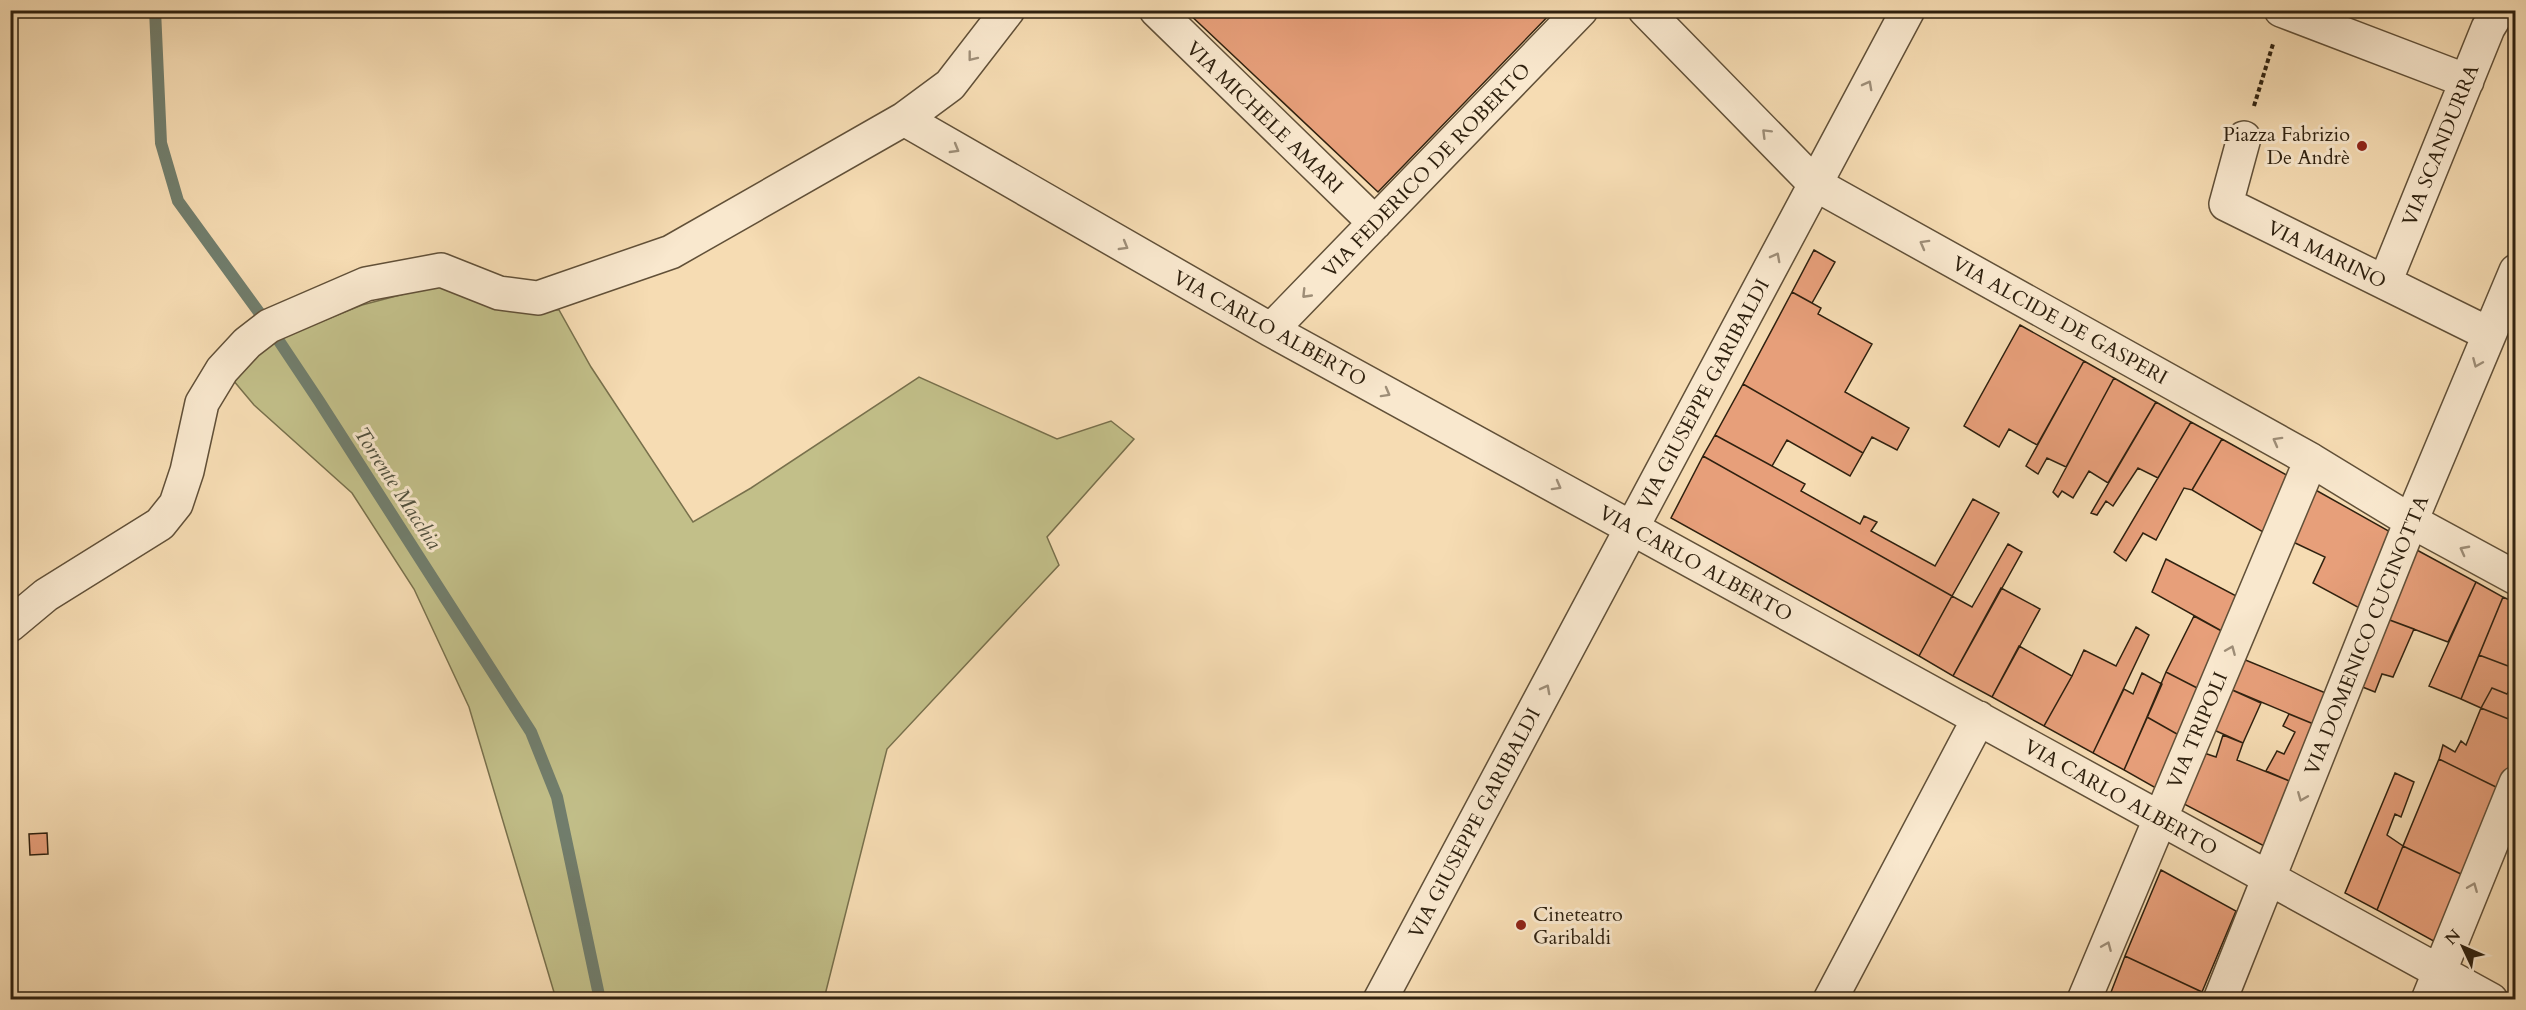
<svg xmlns="http://www.w3.org/2000/svg" width="2526" height="1010" viewBox="0 0 2526 1010" font-family="Cardo,serif">
	<style>
		.green { fill: #c2bf89; stroke: #78704c; stroke-width: 1.5 }
		.lines { fill: none; stroke-linecap: round; stroke-linejoin: round }
		.stream { stroke: #717e6d; stroke-width: 12 }
		.building { fill: #e79f7a; stroke: #2f210f; stroke-width: 1.5 }
		.minor-casing { stroke: #615038; stroke-width: 36 }
		.path { stroke: #2f210f; stroke-width: 4; stroke-dasharray: 4.5 3; stroke-linecap: butt }
		.minor { stroke: #f9e8ce; stroke-width: 33 }
		.oneway { stroke: #9e8e78 }
		.poi-dot { fill: #8f2418; stroke: #f9e8ce; stroke-width: 2 }
		.labels { text-anchor: middle; stroke-width: 6; stroke-linejoin: round; paint-order: stroke }
		.street-label { font-size: 20px; fill: #2f210f; stroke: #f9e8ce }
		.poi-label { font-size: 20px; fill: #2f210f; stroke: #f9e8ce; text-anchor: end }
		.water-label { font-size: 21px; font-style: italic; fill: #50503e; stroke: #f9e8ce }
	</style>
	<rect width="100%" height="100%" fill="#f6dcb3"/>
	<filter id="stains"><feTurbulence type="fractalNoise" baseFrequency=".00333" numOctaves="4"/><feColorMatrix values="0 0 0 0 .2 0 0 0 0 .09 0 0 0 0 .02 0 0 0 .5 -.17"/></filter>
	<radialGradient id="worn" r=".72"><stop offset=".6" stop-color="#630" stop-opacity="0"/><stop offset="1" stop-color="#630" stop-opacity=".3"/></radialGradient>
	<path class="green" d="M442,284L492,305L559,310L591,367L693,522L751,488L919,377L1057,439L1111,421L1134,439L1047,537L1059,565L887,749L824,999H556L469,707L414,589L352,493L254,405L233,380L271,342L362,305Z"/>
	<g class="lines">
		<path class="stream" d="M155,10L161,143L178,201L269,326L319,401L531,732L557,797L600,1000"/>
	</g>
	<path class="building" d="M1185,10H1554L1378,192Z
		M1814,250L1835,262L1812,303L1792,292Z
		M1792,292L1821,308L1818,314L1872,344L1845,392L1909,428L1897,450L1872,437L1863,453L1743,384Z
		M2020,325L2084,361L2037,445L2009,429L1999,447L1964,426Z
		M2084,361L2114,378L2066,467L2047,458L2038,474L2026,466Z
		M2114,378L2156,402L2108,483L2089,471L2073,498L2062,491L2058,497L2053,492Z
		M1743,384L1863,453L1850,476L1787,440L1772,466L1715,435Z
		M2156,402L2191,422L2158,478L2138,468L2113,506L2106,501L2097,515L2091,513Z
		M2191,422L2222,439L2192,490L2184,488L2156,540L2143,533L2126,561L2114,552Z
		M1715,435L1805,484L1801,491L1860,524L1864,516L1877,522L1871,531L1935,566L1973,499L1999,513L1952,596L1703,456Z
		M2222,439L2292,478L2268,535L2192,490Z
		M1703,456L1952,596L1919,656L1671,518Z
		M2312,488L2394,534L2363,610L2313,583L2325,557L2291,541Z
		M2008,544L2022,552L1953,676L1919,656L1952,596L1972,607Z
		M2415,549L2476,582L2448,642L2387,619Z
		M2166,559L2242,599L2227,634L2152,592Z
		M2476,582L2503,597L2461,699L2429,686Z
		M2001,588L2040,609L1992,697L1953,676Z
		M2503,597L2516,603V669L2479,655Z
		M2194,616L2227,634L2203,691L2166,672Z
		M2387,619L2414,629L2393,677L2382,674L2375,692L2360,686Z
		M2136,627L2149,635L2093,753L2044,726L2072,676L2084,650L2116,666Z
		M2019,646L2072,676L2044,726L1992,697Z
		M2479,655L2516,669V678L2507,694L2492,688L2481,708L2461,699Z
		M2243,659L2328,694L2316,725L2230,689Z
		M2166,672L2203,691L2184,738L2147,717Z
		M2142,673L2162,684L2124,770L2093,753L2124,689L2133,694Z
		M2516,678V722L2481,708L2492,688L2507,694Z
		M2230,689L2261,703L2243,743L2214,730Z
		M2481,708L2516,722V749L2500,789L2439,759L2443,745L2455,752L2461,741L2466,745Z
		M2289,714L2316,725L2292,782L2266,771L2277,751L2284,754L2295,732L2283,726Z
		M2147,717L2184,738L2161,791L2124,770Z
		M2223,735L2243,743L2237,760L2292,782L2266,847L2184,804L2204,753L2216,757Z
		M2439,759L2500,789L2465,876L2403,846Z
		M2395,773L2414,782L2401,817L2395,814L2387,835L2403,846L2377,910L2345,893Z
		M47,833L48,854L30,855L29,834Z
		M2403,846L2465,876L2439,944L2377,910Z
		M2161,870L2236,911L2202,992L2125,956Z
		M2125,956L2202,992L2199,1000H2108Z"/>
	<g class="lines">
		<defs>
			<path id="minor" d="M1156,10L1375,223
				M1645,10L1815,184L2311,460L2411,521L2516,578
				M2281,10L2467,81
				M904,119L1271,330L2491,1000
				M2244,138L2226,204L2489,334
				M2385,282L2488,28L2499,10
				M1271,330L1581,10
				M10,625L46,595L160,524L176,504L187,471L202,403L222,370L247,343L269,326L366,284L441,270L499,293L538,298L671,252L904,119L950,85L1008,10
				M1380,1000L1908,10
				M1830,1000L1979,718
				M2084,1000L2311,460
				M2220,1000L2411,521L2516,271
				M2428,1000L2516,783"/>
		</defs>
		<use href="#minor" class="minor-casing"/>
		<path class="path" d="M2254,106L2273,44"/>
		<use href="#minor" class="minor"/>
	</g>
	<defs><path id="oneway-chevron" d="M-2-3.5L2.5 0L-2 3.5" fill="none" stroke-width="1.6" stroke-linecap="round" stroke-linejoin="round" transform="scale(1.5)"/></defs>
	<g class="oneway">
		<use href="#oneway-chevron" transform="translate(972 57) rotate(128)"/>
		<use href="#oneway-chevron" transform="translate(1868 85) rotate(-62)"/>
		<use href="#oneway-chevron" transform="translate(1766 133) rotate(-135)"/>
		<use href="#oneway-chevron" transform="translate(955 149) rotate(30)"/>
		<use href="#oneway-chevron" transform="translate(1924 244) rotate(-151)"/>
		<use href="#oneway-chevron" transform="translate(1124 246) rotate(30)"/>
		<use href="#oneway-chevron" transform="translate(1776 257) rotate(-62)"/>
		<use href="#oneway-chevron" transform="translate(1306 294) rotate(134)"/>
		<use href="#oneway-chevron" transform="translate(2477 363) rotate(113)"/>
		<use href="#oneway-chevron" transform="translate(1386 393) rotate(29)"/>
		<use href="#oneway-chevron" transform="translate(2277 441) rotate(-151)"/>
		<use href="#oneway-chevron" transform="translate(1557 486) rotate(29)"/>
		<use href="#oneway-chevron" transform="translate(2464 550) rotate(-152)"/>
		<use href="#oneway-chevron" transform="translate(2231 650) rotate(-67)"/>
		<use href="#oneway-chevron" transform="translate(1546 689) rotate(-62)"/>
		<use href="#oneway-chevron" transform="translate(2302 797) rotate(112)"/>
		<use href="#oneway-chevron" transform="translate(2473 887) rotate(-68)"/>
		<use href="#oneway-chevron" transform="translate(2107 946) rotate(-67)"/>
	</g>
	<g class="poi-dot">
		<circle cx="2362" cy="146" r="6"/>
		<circle cx="1521" cy="925" r="6"/>
	</g>
	<g class="labels">
		<g class="street-label">
			<text transform="translate(1265 117) rotate(44)" y="7">VIA MICHELE AMARI</text>
			<text transform="translate(2440 145) rotate(-68)" y="7">VIA SCANDURRA</text>
			<text transform="translate(1426 170) rotate(-46)" y="7">VIA FEDERICO DE ROBERTO</text>
			<text transform="translate(2327 254) rotate(26)" y="7">VIA MARINO</text>
			<text transform="translate(2060 320) rotate(29)" y="7">VIA ALCIDE DE GASPERI</text>
			<text transform="translate(1270 328) rotate(29)" y="7">VIA CARLO ALBERTO</text>
			<text transform="translate(1703 394) rotate(-62)" y="7">VIA GIUSEPPE GARIBALDI</text>
			<text transform="translate(1696 563) rotate(29)" y="7">VIA CARLO ALBERTO</text>
			<text transform="translate(2366 635) rotate(-68)" y="7">VIA DOMENICO CUCINOTTA</text>
			<text transform="translate(2197 730) rotate(-67)" y="7">VIA TRIPOLI</text>
			<text transform="translate(2121 797) rotate(29)" y="7">VIA CARLO ALBERTO</text>
			<text transform="translate(1474 823) rotate(-62)" y="7">VIA GIUSEPPE GARIBALDI</text>
		</g>
		<g class="poi-label">
			<text x="2350" y="141">Piazza Fabrizio<tspan x="2350" dy="23">De Andrè</tspan></text>
			<text x="1533" y="921" text-anchor="start">Cineteatro<tspan x="1533" dy="23">Garibaldi</tspan></text>
		</g>
		<g class="water-label">
			<text transform="translate(398 488) rotate(57)" y="7">Torrente Macchia</text>
		</g>
	</g>
	<rect width="2526" height="1010" fill="none" stroke="#f6dcb3" stroke-width="36"/>
	<rect x="12" y="12" width="2502" height="986" fill="none" stroke="#2f210f" stroke-width="3"/>
	<rect x="18" y="18" width="2490" height="974" fill="none" stroke="#2f210f" stroke-width="1.5"/>
	<g transform="translate(2463 947) rotate(314)" stroke="#f9e8ce" stroke-width="4.5" paint-order="stroke">
	<path d="M0-4.5L10 22L0 15L-10 22Z" fill="#2f210f"/>
	<text y="-9" font-size="16" font-weight="bold" text-anchor="middle" fill="#2f210f">N</text>
	</g>
	<rect width="100%" height="100%" filter="url(#stains)"/>
	<rect width="100%" height="100%" fill="url(#worn)"/>
</svg>
